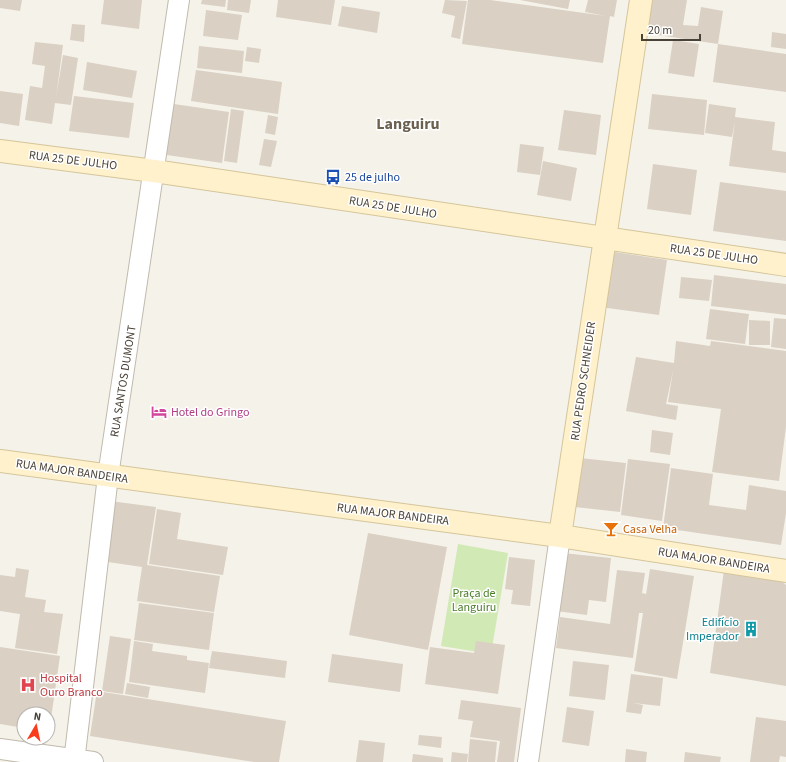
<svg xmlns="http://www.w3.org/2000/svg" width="786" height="762" viewBox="0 0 786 762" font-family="'Source Sans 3',sans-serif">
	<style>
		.green { fill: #d1e9b4 }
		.building { fill: #dad0c3 }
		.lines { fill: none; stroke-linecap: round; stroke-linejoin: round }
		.street-casing { stroke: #c1baad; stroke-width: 22 }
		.secondary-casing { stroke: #d5c59a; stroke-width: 24 }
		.street { stroke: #fff; stroke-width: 20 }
		.secondary { stroke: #fef1cb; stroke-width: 22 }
		.labels { text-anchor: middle; stroke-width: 3; stroke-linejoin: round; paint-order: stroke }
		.street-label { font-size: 12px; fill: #494238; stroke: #fff }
		.transit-label { font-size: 12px; fill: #164399; stroke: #fff; text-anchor: start }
		.hotel-label { font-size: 12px; fill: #b23c85; stroke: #fff; text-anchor: start }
		.food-label { font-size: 12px; fill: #c56008; stroke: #fff; text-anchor: start }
		.park-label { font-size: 12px; fill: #4a7c2a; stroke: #fff }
		.culture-label { font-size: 12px; fill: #0d838f; stroke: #fff; text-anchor: end }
		.health-label { font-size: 12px; fill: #be3a42; stroke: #fff; text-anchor: start }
		.district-label { font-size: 16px; font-weight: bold; fill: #6c604f; stroke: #fff }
	</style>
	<rect width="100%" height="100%" fill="#f5f2ea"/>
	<path class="green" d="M458,544L508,553L491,654L441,646Z"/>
	<path class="building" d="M0,0H22L20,11L0,8Z
		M104,0H142L139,29L101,24Z
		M202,0H226L225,7L201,4Z
		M228,0H251L249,13L227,10Z
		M278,0H335L331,25L276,17Z
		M445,0L467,1L460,39L451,37L455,16L442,13Z
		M468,0H490L606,16L585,12L588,0H617L614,17L610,16L603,63L462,44Z
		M520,0H570L568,9Z
		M650,0H687L683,25L698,26L701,7L723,11L718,44L786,54V92L713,82L718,44L645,33Z
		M342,6L380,12L377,33L338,26Z
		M206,10L242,15L238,40L203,36Z
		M72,24L85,25L84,42L70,40Z
		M772,32L786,34V49L771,47Z
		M673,40L699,44L694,77L668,73Z
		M35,42L63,45L56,98L63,55L78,58L71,105L55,103L52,124L25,120L30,86L42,88L45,66L32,64Z
		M199,46L244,51L242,73L197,68Z
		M247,47L261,49L259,63L245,61Z
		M87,62L137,71L132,98L83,90Z
		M196,70L282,82L278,114L191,101Z
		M0,91L23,94L19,126L0,123Z
		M652,94L707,100L704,135L648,129Z
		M74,96L134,103L129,138L69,131Z
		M167,103L229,112L222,163L160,154Z
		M709,104L736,108L735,117L775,122L772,150L786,152V173L729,166L735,121L732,137L705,133Z
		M231,109L244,111L237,163L224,161Z
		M564,110L601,115L596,155L558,150Z
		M268,115L278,117L275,135L265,133Z
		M264,139L277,141L271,167L259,165Z
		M520,144L544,147L540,175L517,172Z
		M543,161L577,168L571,201L537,195Z
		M653,164L697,170L691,215L647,209Z
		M720,182L786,191V241L713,231Z
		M608,251L667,260L659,315L600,307Z
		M714,275L786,284V315L711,306Z
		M681,277L712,280L709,301L679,298Z
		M710,309L749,314L745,344L706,339Z
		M774,318L786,319V349L771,347Z
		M749,320L770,321V345H749Z
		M676,341L710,346L711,341L786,351V427L779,481L712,472L721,409L668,402L673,371L666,404L678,406L676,420L626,411L636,357L674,363Z
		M652,430L673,433L670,455L650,452Z
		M580,458L626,463L620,512L575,507Z
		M628,459L670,464L662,521L621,515Z
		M671,468L713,474L709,505L746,510L749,485L786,491V513L781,545L663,528Z
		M110,501L156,507L147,565L220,576L214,612L137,601L142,567L101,561Z
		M157,509L181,513L177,539L228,547L223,575L149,564Z
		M368,533L447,547L428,650L349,635Z
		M563,553L611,558L606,602L589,600L587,615L556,611Z
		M509,557L535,560L530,606L511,604L513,590L505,589Z
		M16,568L29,570L25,597L46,600L44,612L63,614L57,654L15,648L20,614L0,611V575L15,577Z
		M650,569L694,576L677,679L634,671L643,613H639L633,658L556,648L560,617L610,624L617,570L645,573L642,593L646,594L645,601Z
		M724,570L780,579L786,585V686L710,673Z
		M139,603L214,613L209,650L134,640Z
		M110,636L131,639L123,694L102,691Z
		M134,641L153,644L152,651L187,656V660L209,663L205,693L129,682Z
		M476,641L505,645L498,694L425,684L430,647L474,653Z
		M0,647L60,656L49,732H48V714H24V728L0,724Z
		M212,651L287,661L285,678L209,668Z
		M332,654L403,664L400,692L328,682Z
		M573,661L609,665L605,700L569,696Z
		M631,674L663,678L660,706L633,703L643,705L641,714L626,712Z
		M127,683L150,687L148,698L125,694Z
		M97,691L286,721L279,762H254L90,736Z
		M461,700L521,708L514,762H497L500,741L470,737L473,721L458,719Z
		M567,707L594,711L589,746L562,742Z
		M756,717L786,721V757L780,756L779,762H750Z
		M419,735L442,737L441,748L418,745Z
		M470,739L497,742L495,762H468Z
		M359,740L385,743L383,762H356Z
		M626,749L647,752L646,762H625Z
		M452,752L468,754L467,762H451Z
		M685,752L721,757L720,762H684Z
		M413,754L443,758V762H412Z"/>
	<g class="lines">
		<defs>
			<path id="street" d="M0,749L93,762
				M74,762L108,476L179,0
				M528,762L560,536"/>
			<path id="secondary" d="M0,151L154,171L786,265
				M0,461L560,536L786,571
				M560,536L641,0"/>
		</defs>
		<use href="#street" class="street-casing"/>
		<use href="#secondary" class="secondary-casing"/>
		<use href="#street" class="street"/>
		<use href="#secondary" class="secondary"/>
	</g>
	<defs>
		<symbol id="bus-bare" viewBox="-9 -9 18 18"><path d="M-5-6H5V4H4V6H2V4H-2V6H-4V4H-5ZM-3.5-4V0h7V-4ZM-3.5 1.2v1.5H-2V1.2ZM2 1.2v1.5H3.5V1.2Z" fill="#1a4fb4" stroke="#fff" stroke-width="2.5" paint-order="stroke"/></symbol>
		<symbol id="hotel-bare" viewBox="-9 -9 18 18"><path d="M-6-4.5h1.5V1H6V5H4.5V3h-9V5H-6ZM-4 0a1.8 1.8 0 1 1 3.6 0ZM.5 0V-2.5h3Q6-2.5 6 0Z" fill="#d1479c" stroke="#fff" stroke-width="2.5" paint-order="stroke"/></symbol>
		<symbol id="bar-bare" viewBox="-9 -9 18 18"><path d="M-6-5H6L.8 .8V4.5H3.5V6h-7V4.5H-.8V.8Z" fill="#e8710a" stroke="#fff" stroke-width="2.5" paint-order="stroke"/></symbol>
		<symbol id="building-bare" viewBox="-9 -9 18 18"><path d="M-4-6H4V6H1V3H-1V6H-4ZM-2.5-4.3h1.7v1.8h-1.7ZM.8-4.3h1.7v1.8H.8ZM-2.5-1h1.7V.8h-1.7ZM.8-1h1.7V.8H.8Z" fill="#0f9aa8" stroke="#fff" stroke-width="2.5" paint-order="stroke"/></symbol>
		<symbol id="hospital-bare" viewBox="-9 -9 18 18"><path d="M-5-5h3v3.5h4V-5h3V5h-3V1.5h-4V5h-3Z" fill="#e0444e" stroke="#fff" stroke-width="2.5" paint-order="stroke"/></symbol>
	</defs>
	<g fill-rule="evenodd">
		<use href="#bus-bare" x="322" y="166" width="22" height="22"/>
		<use href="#hotel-bare" x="148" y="401" width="22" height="22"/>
		<use href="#bar-bare" x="600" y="518" width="22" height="22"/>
		<use href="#building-bare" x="740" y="618" width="22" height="22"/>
		<use href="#hospital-bare" x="17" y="674" width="22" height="22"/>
	</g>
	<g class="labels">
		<g class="street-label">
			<text transform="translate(73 160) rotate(7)" y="4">RUA 25 DE JULHO</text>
			<text transform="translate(393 207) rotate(9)" y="4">RUA 25 DE JULHO</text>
			<text transform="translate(714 254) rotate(8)" y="4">RUA 25 DE JULHO</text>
			<text transform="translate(123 381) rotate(-81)" y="4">RUA SANTOS DUMONT</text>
			<text transform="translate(583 381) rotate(-82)" y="4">RUA PEDRO SCHNEIDER</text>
			<text transform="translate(72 471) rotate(8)" y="4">RUA MAJOR BANDEIRA</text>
			<text transform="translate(393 514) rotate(7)" y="4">RUA MAJOR BANDEIRA</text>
			<text transform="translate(714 560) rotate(9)" y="4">RUA MAJOR BANDEIRA</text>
		</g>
		<g class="transit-label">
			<text x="345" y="181">25 de julho</text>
		</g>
		<g class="hotel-label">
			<text x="171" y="416">Hotel do Gringo</text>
		</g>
		<g class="food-label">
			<text x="623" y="533">Casa Velha</text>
		</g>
		<g class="park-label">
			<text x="474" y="597">Praça de<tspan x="474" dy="14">Languiru</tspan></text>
		</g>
		<g class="culture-label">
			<text x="739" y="626">Edifício<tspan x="739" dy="14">Imperador</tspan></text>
		</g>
		<g class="health-label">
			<text x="40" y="682">Hospital<tspan x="40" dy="14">Ouro Branco</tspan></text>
		</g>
		<g class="district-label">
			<text x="408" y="129">Languiru</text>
		</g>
	</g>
	<g transform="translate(36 726) rotate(9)"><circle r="19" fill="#ffffff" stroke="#b6b3af"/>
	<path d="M0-3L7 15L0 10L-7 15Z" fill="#fa3c1d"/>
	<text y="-6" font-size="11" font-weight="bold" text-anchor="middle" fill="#494238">N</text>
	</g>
	<path d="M642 34v6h58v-6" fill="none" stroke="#494238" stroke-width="2"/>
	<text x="648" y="34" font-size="12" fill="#494238" stroke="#ffffff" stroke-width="3" paint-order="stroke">20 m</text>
</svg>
